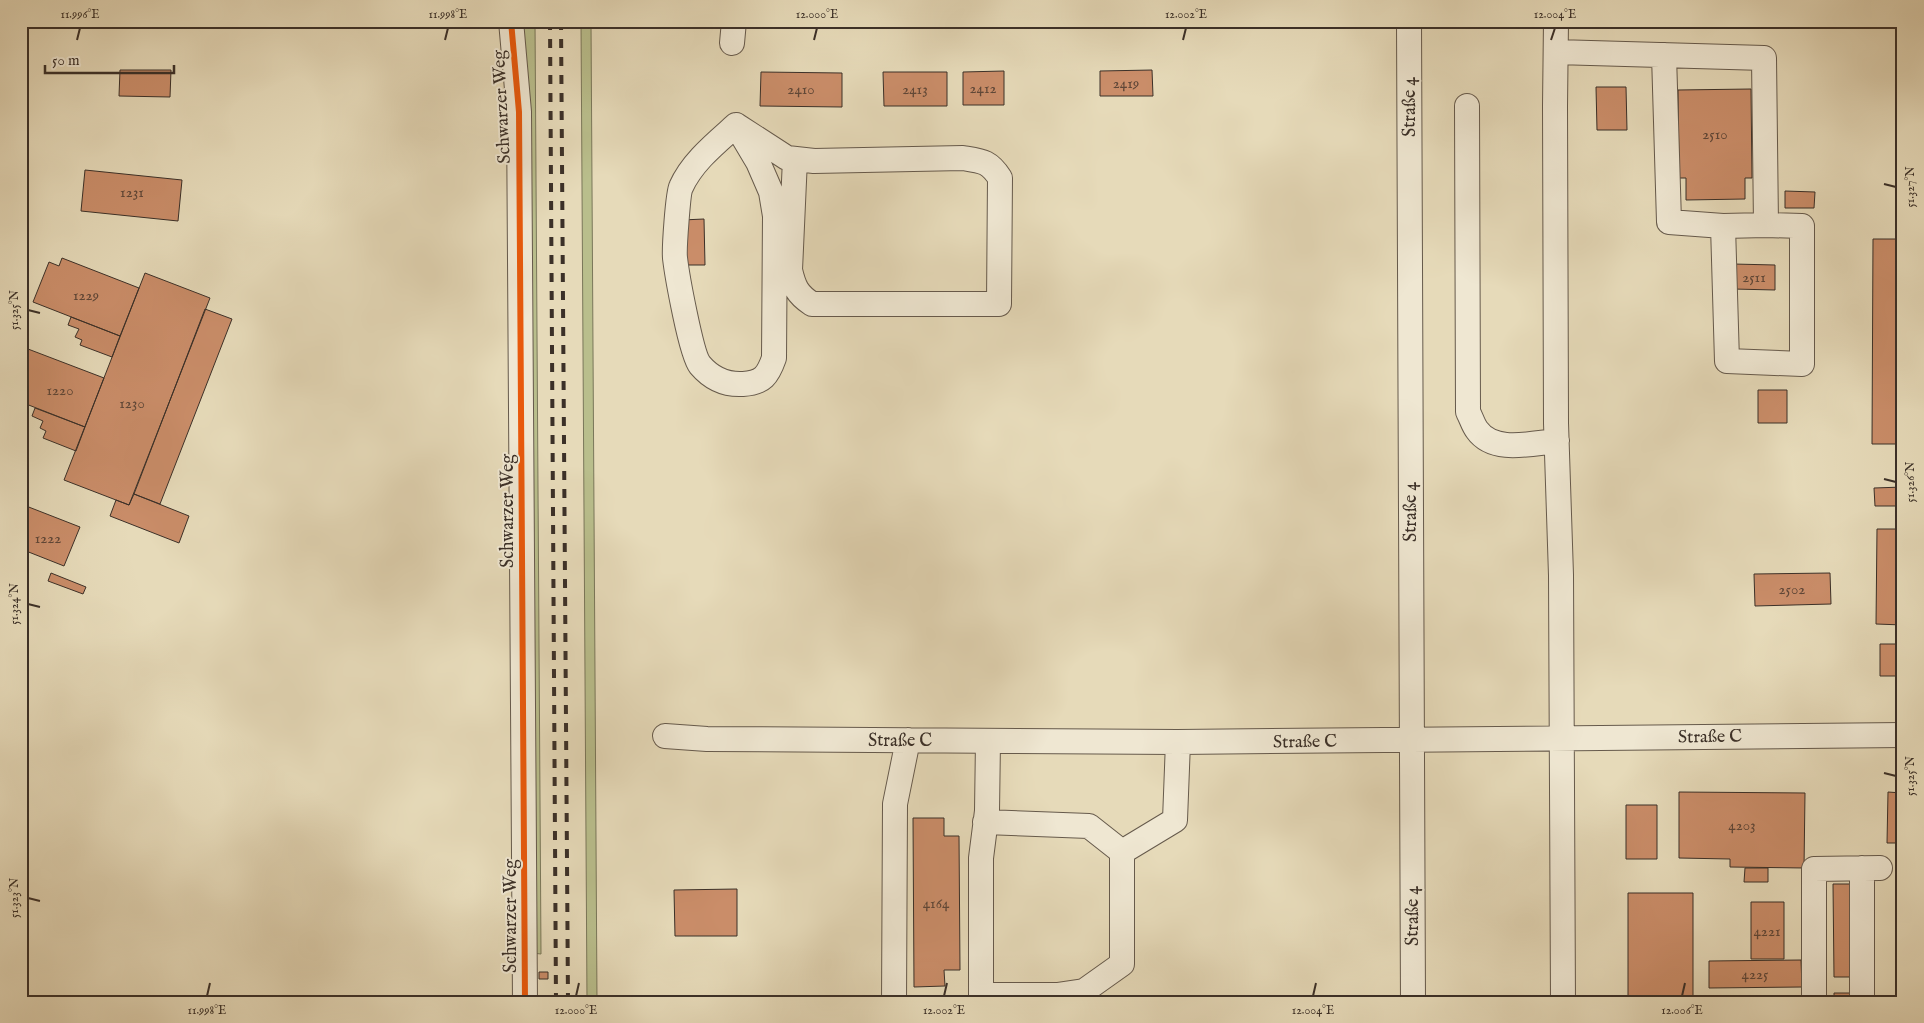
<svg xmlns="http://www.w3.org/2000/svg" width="1924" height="1023" viewBox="0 0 1924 1023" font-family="'IM FELL English',serif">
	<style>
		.green { fill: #b9be8c; stroke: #7a775a }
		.building { fill: #ca8d69; stroke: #3b3028 }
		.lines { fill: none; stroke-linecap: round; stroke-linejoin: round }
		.minor-casing { stroke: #665a4c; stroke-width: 26 }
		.minor { stroke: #efe7d2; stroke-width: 24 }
		.rail { stroke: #3b3028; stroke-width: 4; stroke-dasharray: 9 9; stroke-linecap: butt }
		.cycleway-casing { stroke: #efe7d2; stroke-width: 9 }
		.cycleway { stroke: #e8590c; stroke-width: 6 }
		.ticks { fill: none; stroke: #3b3028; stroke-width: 2 }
		.labels { text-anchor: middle; stroke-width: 4; stroke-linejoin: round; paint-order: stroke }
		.number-label { font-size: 15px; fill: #5f4738 }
		.street-label { font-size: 18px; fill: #3b3028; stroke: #efe7d2 }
		.neatline { fill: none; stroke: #3b3028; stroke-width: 2 }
		.ticks-label { font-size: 12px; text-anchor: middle; fill: #3b3028 }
	</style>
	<rect width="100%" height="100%" fill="#e6dab9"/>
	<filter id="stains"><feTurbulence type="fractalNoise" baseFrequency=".004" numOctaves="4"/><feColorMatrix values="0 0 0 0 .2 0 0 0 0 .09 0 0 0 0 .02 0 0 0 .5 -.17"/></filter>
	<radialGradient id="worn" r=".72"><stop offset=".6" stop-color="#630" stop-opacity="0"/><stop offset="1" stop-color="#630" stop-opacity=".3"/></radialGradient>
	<path class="green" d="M520,21H535L541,954L532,953Z
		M581,21H591L597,1002H587Z"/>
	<path class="building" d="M120,70H171L170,97L119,96Z
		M1152,70L1153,96H1100V71Z
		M1004,71V105H963V72Z
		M761,72L842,73V107L760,106Z
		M883,72H947V106H884Z
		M1596,87H1626L1627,130H1597Z
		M1751,89L1752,178H1745V199L1686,200V178H1679L1678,90Z
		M85,170L182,180L178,221L81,211Z
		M1785,191L1815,192L1814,208H1785Z
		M704,219L705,265H683L682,220Z
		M1873,239H1903V444H1872Z
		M62,258L139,288L120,336L33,302L49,262L59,266Z
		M1733,264L1775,265V290L1733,289Z
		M145,273L210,298L129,505L64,480Z
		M205,309L232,319L160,504L134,494Z
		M71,317L120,336L112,357L80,345L82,340L75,337L79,329L68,325Z
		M28,349L104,378L85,427L21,402V357L24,358Z
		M1758,390H1787V423H1758Z
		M35,408L85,427L76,451L43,438L46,431L40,428L43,421L32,416Z
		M1903,487V506H1875L1874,488Z
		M134,494L189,516L179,543L110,516L116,500L129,505Z
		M21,504L80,527L64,566L21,549Z
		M1877,529H1903V625L1876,624Z
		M51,573L86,587L83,594L48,581Z
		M1830,573L1831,604L1755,606L1754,574Z
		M1880,644H1903V676H1880Z
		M1679,792L1805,793L1804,868L1730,867V859L1679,858Z
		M1888,792L1902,793L1903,843H1887Z
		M1626,805H1657V859H1626Z
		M913,818H944V836H959L960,970H944L945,986L914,987Z
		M1745,868H1768V882H1744Z
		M1833,884H1855V977H1834Z
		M737,889V936H675L674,890Z
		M1628,893H1693V1002H1628Z
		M1751,902H1784V959H1751Z
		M1902,922H1903V1002H1902Z
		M1801,960L1802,987L1709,988V961Z
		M539,972H548V979H539Z
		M1834,993H1855V1002H1834Z"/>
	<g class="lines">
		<defs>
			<path id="minor" d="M511,21L519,112L525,1002
				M1409,21L1413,1002
				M1556,21L1555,106L1556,423L1561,575L1563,1002
				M732,43L734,21
				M1556,52L1764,58L1766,225L1723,226L1669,222L1664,55
				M1467,106L1468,412C1471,417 1473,425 1477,430C1494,454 1532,443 1557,441
				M736,125L787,158L814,161L963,158C982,161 989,161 1000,178L999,304H812C797,294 794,287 790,270L795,159
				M736,125L758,162L771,192L775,216L774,358C768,375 763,383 743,384C726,385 711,378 700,365C691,354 677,275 675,258C674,249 678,193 681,187C692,162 716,143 736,125Z
				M1723,226L1727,361L1802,364V226L1766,225
				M665,736L707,739L1178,742L1903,735
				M988,741L987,811L981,858V995H1057
				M985,822L1089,826L1122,852
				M1862,868V1002
				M894,1002L895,804L908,740
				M1057,1002V995L1084,991L1122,964V852L1175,820L1178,742
				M1814,1002V869L1880,868"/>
		</defs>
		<use href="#minor" class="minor-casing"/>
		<use href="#minor" class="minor"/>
		<path class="rail" d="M550,21L556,1002
			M561,21L568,1002"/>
		<defs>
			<path id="cycleway" d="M511,21L519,112L525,1002"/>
		</defs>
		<use href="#cycleway" class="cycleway-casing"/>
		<use href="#cycleway" class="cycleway"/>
	</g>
	<path class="ticks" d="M77,40L80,28M445,40L448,28M814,40L817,28M1183,40L1186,28M1551,40L1555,28M1884,184L1896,187M28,310L40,313M1884,479L1896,482M28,604L40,607M1884,773L1896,776M28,898L40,901M207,996L210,983M576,996L579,983M944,996L947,983M1313,996L1316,983M1682,996L1685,983"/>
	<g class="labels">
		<g class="number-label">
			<text x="1126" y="88">2419</text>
			<text x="983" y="93">2412</text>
			<text x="801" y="94">2410</text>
			<text x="915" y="94">2413</text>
			<text x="1715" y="139">2510</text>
			<text x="132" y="197">1231</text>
			<text x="1754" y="282">2511</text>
			<text x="86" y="300">1229</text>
			<text x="60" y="395">1220</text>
			<text x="132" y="408">1230</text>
			<text x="48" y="543">1222</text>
			<text x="1792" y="594">2502</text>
			<text x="1742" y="830">4203</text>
			<text x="936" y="908">4164</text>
			<text x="1767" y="936">4221</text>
			<text x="1755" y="979">4225</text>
		</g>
		<g class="street-label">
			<text transform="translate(501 107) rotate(-93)" y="6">Schwarzer Weg</text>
			<text transform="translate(1409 107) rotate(-90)" y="6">Straße 4</text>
			<text transform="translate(507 511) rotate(-90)" y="6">Schwarzer Weg</text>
			<text transform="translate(1410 512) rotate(-90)" y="6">Straße 4</text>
			<text transform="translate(1710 736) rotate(-1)" y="6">Straße C</text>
			<text x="900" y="746">Straße C</text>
			<text transform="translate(1305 741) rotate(-1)" y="6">Straße C</text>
			<text transform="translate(510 916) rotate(-90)" y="6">Schwarzer Weg</text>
			<text transform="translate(1412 916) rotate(-90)" y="6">Straße 4</text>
		</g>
	</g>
	<rect width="1924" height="1023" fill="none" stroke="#e6dab9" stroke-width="55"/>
	<path d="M45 65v8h129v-8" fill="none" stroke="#3b3028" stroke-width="2.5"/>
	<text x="52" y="65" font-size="15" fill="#3b3028" stroke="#efe7d2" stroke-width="4" paint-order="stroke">50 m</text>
	<rect x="28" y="28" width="1868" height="968" class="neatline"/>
	<g class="ticks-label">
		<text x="80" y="18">11.996°E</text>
		<text x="448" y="18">11.998°E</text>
		<text x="817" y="18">12.000°E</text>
		<text x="1186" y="18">12.002°E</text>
		<text x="1555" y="18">12.004°E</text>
		<text transform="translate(1910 187) rotate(-90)" y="4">51.327°N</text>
		<text transform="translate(14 310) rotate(-90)" y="4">51.325°N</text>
		<text transform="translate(1910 482) rotate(-90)" y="4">51.326°N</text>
		<text transform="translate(14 604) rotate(-90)" y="4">51.324°N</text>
		<text transform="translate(1910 776) rotate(-90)" y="4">51.325°N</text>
		<text transform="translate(14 898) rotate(-90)" y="4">51.323°N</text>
		<text x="207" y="1014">11.998°E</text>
		<text x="576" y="1014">12.000°E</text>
		<text x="944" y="1014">12.002°E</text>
		<text x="1313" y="1014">12.004°E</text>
		<text x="1682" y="1014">12.006°E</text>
	</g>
	<rect width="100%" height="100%" filter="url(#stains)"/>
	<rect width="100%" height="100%" fill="url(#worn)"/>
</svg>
